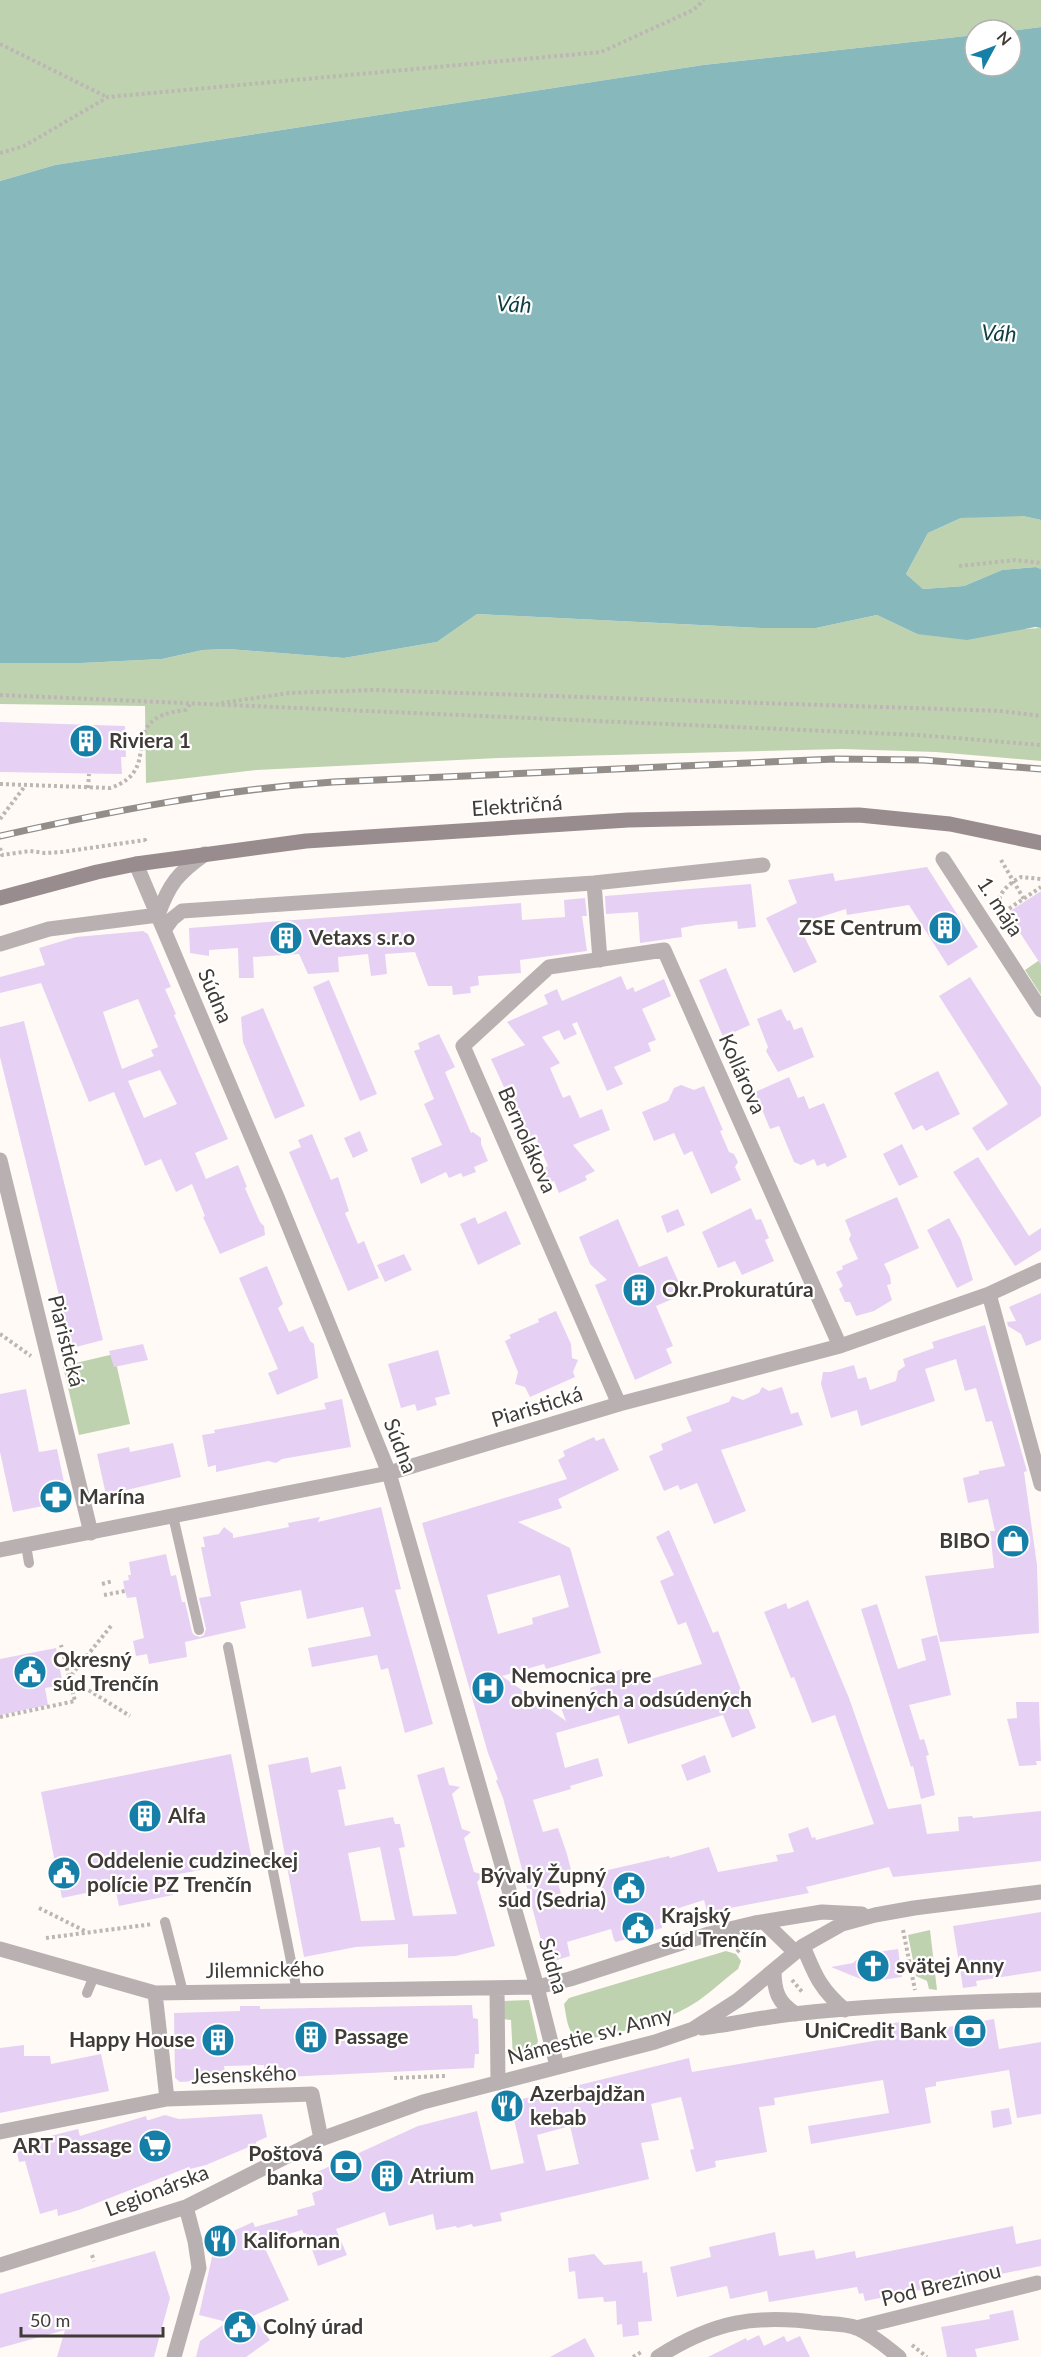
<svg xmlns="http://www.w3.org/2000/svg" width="1041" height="2357" viewBox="0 0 1041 2357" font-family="Lato,sans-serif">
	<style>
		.green { fill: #bfd2b0 }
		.water { fill: #87b9bc }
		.building { fill: #e6d1f4; fill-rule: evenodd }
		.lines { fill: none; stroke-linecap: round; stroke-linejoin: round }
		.path { stroke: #bcb7b2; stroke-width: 4; stroke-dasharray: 3 3; stroke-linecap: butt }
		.service { stroke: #b9b0b2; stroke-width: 10 }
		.minor { stroke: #b9b0b2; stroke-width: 15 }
		.secondary { stroke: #988c8e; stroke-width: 15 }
		.rail-casing { stroke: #938e89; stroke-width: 7 }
		.rail { stroke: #fff; stroke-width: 4.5; stroke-dasharray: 14; stroke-linecap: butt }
		.labels { text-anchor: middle; stroke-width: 4.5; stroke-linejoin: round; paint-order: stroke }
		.poi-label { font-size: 21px; font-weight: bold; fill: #403b36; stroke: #fff; text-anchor: start }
		.street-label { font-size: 21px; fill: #403b36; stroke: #fff }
		.water-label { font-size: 22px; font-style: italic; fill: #0f3f41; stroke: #fff }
	</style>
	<rect width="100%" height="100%" fill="#fffaf5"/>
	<path class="green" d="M0,0H1041V27L1011,31L975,30V35L703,65L55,165L0,181Z
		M983,516H1023L1041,520V569L1036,567L1002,570L964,586L923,589L906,574L928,533L961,518Z
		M477,614L760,628H816L877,615L917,634L1041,628V761L936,752L842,749L498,758L257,770L146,783L145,706L0,704V663H82L162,659L203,650L228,649L344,658L437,642Z
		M1041,959V995L1025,970Z
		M114,1354L130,1424L79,1435L63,1366Z
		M930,1930L937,1990L929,1989L927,1981L916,1976L908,1935Z
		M726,1951L736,1954L741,1961L738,1969C725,1979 712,1991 698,2001C664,2024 620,2032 580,2041C567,2033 567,2019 564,2004L569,1998Z
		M529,2000L538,2041L535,2052L513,2059L511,2020L503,2019V2001Z"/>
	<path class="water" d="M1041,27V520L1023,516L961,518L928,533L906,574L923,589L964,586L1002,570L1036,567L1041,569V628L1035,627L967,640L917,634L877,615L816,628H760L477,614L437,642L344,658L228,649L203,650L162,659L82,663H0V181L55,165L703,65L975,35V66H1011V31Z"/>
	<path class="building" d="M0,722L125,726L126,757H121L122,774L0,772Z
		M927,867L978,947L948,966L909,905L847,915L846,909L798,924L817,962L794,973L766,918L797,903L788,880L833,873L835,881Z
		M751,884L756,927L738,929L737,921L696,925L681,928L682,937L640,943L638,912L606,914L605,896Z
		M1041,891V965L1007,913Z
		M585,898L587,916H582L587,951L520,960L521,973L478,976L479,985L470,987L471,993L453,995L452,986H428L415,952L385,954L387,974L371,976L368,954L338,957L339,972L308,974L299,954L253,957L254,978H239L238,948L209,950V956L190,953L189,928L521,903L522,920L565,917L564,900Z
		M143,931L148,934L171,987L165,989L176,1014L174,1015L228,1139L195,1153L206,1179L238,1165L247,1187L245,1188L260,1222L264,1226L265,1235L220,1254L203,1217L205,1216L192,1184L176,1192L161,1159L145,1166L114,1092L89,1102L41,983L0,993V977L45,965L39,948L76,937ZM138,999L158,1047L151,1050L154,1056L122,1069L103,1012ZM160,1070L177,1104L144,1118L128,1081Z
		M726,968L750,1025L723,1037L699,980Z
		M621,976L627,990L633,987L635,992L664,979L671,996L642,1009L656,1040L648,1043L651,1051L614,1067L623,1084L607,1091L577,1022L572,1024L577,1034L564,1040L559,1030L542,1037L560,1063L550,1068L563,1098L570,1095L580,1118L602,1109L610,1130L573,1145L595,1171L585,1176L587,1180L559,1193L554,1181L549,1183L542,1169L548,1166L536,1138L530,1141L527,1137L491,1059L525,1045L507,1022L548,1004L544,995L557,989L562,1001Z
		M970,977L1041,1087V1116L987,1151L972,1128L1008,1104L939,996Z
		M329,980L377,1094L360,1101L313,987Z
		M263,1008L305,1106L275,1119L243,1042L241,1017Z
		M781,1009L787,1021L790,1020L794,1030L802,1027L814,1057L778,1072L766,1051L768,1047L757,1019Z
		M24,1021L103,1340L72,1348L0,1057V1027Z
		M439,1034L455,1067L445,1072L471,1133L473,1132L481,1138V1144L488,1161L474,1167L476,1172L463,1177L461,1173L449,1178L446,1172L421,1184L411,1158L442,1145L424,1104L434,1099L414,1051L420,1049L418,1043Z
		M938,1071L960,1114L926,1131L922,1125L913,1130L894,1093Z
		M789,1077L798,1098L804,1096L809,1109L824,1103L847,1157L827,1167L825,1163L817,1166L814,1159L801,1165L794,1162L779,1126L770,1129L755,1092Z
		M681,1085L694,1090L704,1086L723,1130L720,1131L729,1152L734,1154L738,1162L735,1167L741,1180L711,1194L692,1151L684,1155L674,1133L654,1141L642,1112L668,1101L674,1088Z
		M360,1131L368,1151L353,1158L344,1138Z
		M312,1134L331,1180L338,1177L349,1211L345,1213L358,1244L364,1241L379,1278L348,1291L289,1152L301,1147L298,1140Z
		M902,1144L918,1177L899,1186L883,1154Z
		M978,1157L1029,1236L1041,1228V1250L1015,1266L953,1172Z
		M897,1197L919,1248L884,1264L890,1276L891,1284L887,1285L892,1300L874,1311L856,1316L850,1302H845L839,1289L843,1286L836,1272L843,1269L842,1266L858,1259L849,1239L851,1235L845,1220Z
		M751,1208L756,1220L761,1219L769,1238L765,1240L774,1261L742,1275L735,1261L718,1268L702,1232Z
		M678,1209L685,1225L667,1233L661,1216Z
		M506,1211L521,1244L478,1265L460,1224L475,1217L478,1224Z
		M949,1218L961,1240L973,1280L957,1288L927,1230Z
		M618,1219L639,1267L667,1256L684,1294L656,1306L673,1346L666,1349L672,1363L635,1380L595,1285L607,1280L590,1264L579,1237Z
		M404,1254L412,1270L385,1282L377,1265Z
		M267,1266L283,1304L278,1308L289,1332L303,1326L310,1341L314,1344L318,1378L277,1395L268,1373L278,1369L239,1278Z
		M1041,1293V1340L1026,1346L1021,1334L1008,1326L1007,1322L1016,1321L1009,1307Z
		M556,1311L571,1344L572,1358L578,1360L573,1372L575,1377L530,1397L525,1387L515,1384L518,1372L505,1341L511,1338L509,1335L539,1322L538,1319Z
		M985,1325L1027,1471L1024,1472L1037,1565L1039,1633L940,1642L925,1576L994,1568L990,1531H995L988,1499L968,1503L963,1478L979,1474V1471L1005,1466L992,1421L986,1422L976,1388L965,1391L956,1359L925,1369L935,1401L861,1426L857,1410L831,1418L821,1384L823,1372H830L854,1365L858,1379L866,1377L870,1390L896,1381L898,1371L905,1366L903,1359L934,1348L932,1342Z
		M143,1344L148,1360L114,1367L109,1351Z
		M438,1350L450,1394L435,1398L437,1405L417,1411L415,1404L401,1408L388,1364Z
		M762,1387L769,1391L782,1387L791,1414L798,1412L803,1425L721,1450L746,1511L714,1524L697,1483L680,1490L678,1485L664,1491L649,1456L663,1450L661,1444L692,1431L686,1417L729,1402L732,1396L743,1400L759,1393Z
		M26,1389L39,1452L57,1449L68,1501L13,1512L0,1452V1394Z
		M342,1399L351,1447L282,1459L276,1463L268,1461L216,1472V1465L208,1467L202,1435L215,1433L214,1430L326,1409L324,1403Z
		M594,1437L596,1441L604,1438L619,1470L558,1499L562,1508L518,1522L570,1548L601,1653L546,1669L544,1664L502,1676L536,1700L540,1709L546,1707L566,1721L559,1703L591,1693L590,1688L603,1683L601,1676L622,1669L624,1676L638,1671L640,1679L650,1677L651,1679L702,1664L686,1622L678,1625L660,1581L674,1575L656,1537L669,1530L713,1633L718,1631L756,1728L732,1738L723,1715L628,1744L619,1715L556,1733L565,1768L598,1758L603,1776L570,1786L571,1789L533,1800L543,1832L558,1828L567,1854L571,1870L556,1874L564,1906L603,1895L597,1875L608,1870L669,1856L670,1858L709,1847L718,1872L778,1861L776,1855L794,1852L788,1834L808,1827L812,1838L815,1837L816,1840L874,1824L835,1715L812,1723L794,1677L791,1678L764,1612L786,1603L788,1609L808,1600L849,1698L888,1809L921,1804L927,1834L959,1831L958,1817L972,1816L973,1818L1041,1811V1861L893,1877L889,1867L806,1887L809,1893L725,1909L708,1915L704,1900L660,1914L662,1928L616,1942L614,1940L611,1929L567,1942L570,1956L547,1963L503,1798L496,1781L498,1779L488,1753L422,1523L567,1479L558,1460L565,1456L563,1451ZM560,1575L569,1607L532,1618L533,1624L498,1634L487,1595Z
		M173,1443L181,1477L106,1495L97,1454L129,1447L130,1452Z
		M381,1507L401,1589L395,1590L433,1724L405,1733L388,1668L381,1670L377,1655L312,1667L308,1648L371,1636L363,1607L307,1619L301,1590L240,1602L246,1628L185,1642L187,1657L149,1664L147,1654L136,1656L133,1641L144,1638L136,1597L127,1598L125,1591L123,1581L129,1580L128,1575H131L129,1562L166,1554L171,1576L176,1575L182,1602H185L192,1632L194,1635L200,1637L204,1635L206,1629L199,1598L211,1596L201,1547H205L203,1537L219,1534L224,1527L233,1534V1538L289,1527L288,1523L320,1517L318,1522Z
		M877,1604L898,1669L926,1660L921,1639L937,1635L951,1695L909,1705L920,1740L924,1739L929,1755L926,1756L935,1795L921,1799L913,1766L911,1767L861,1609Z
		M56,1648L63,1685L45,1688L48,1705L0,1715V1659Z
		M1016,1702H1039L1041,1761H1036L1037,1765L1019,1766L1007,1719L1017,1718Z
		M231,1754L252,1860L169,1876L173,1895L119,1906L115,1887L62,1898L41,1792Z
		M705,1755L711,1772L687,1781L681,1765Z
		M308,1757L311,1773L341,1766L346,1789L338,1790L345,1826L393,1817L395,1824H400L405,1847L399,1848L413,1916L457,1914L417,1775L444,1767L449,1785L460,1787L452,1794L462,1829L471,1832L464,1838L474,1872L484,1875L477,1882L495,1946L456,1956L408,1958V1944L356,1947L304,1957L268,1765ZM380,1847L395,1920L361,1921L348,1853Z
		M1041,1912V1971L976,1981L977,1986L963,1988L953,1926Z
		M898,1949L902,1977L868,1982L831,1967L853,1963L863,1954Z
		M472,2005L473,2018L478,2019L479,2054H475L474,2068L265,2078L264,2065L224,2066L226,2079L180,2082L175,2078L174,2013L240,2011V2006H260V2009Z
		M994,2019L999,2049L1041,2042V2114L1017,2118L1009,2070L936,2082V2086L925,2088L931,2123L811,2144L808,2126L889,2113L883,2080L774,2098L775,2105L759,2107L767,2152L715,2161L716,2167L696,2172L690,2150L694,2149L681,2097L651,2104L659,2140L641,2143L649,2179L500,2213L502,2221L473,2227L472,2224L457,2228L456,2226L436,2230L433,2214L389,2226L385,2212L336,2229L347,2255L318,2266L306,2233L304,2234L302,2230L262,2242L289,2300L253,2316L270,2340L246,2357H196L200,2341L227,2322L199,2315L216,2239L253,2222L255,2227L298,2215L297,2210L315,2205L312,2193L323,2189L317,2172L418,2126L477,2111L491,2170L524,2163L510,2102L689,2058L692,2072L879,2040L876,2026L900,2022L906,2037L942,2031V2028ZM570,2126L579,2164L546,2171L537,2135Z
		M24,2045V2056H50L51,2064L101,2054L109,2091L0,2113V2048Z
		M1009,2108L1012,2124L993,2128L991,2111Z
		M262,2114L267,2137L256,2142V2144L206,2165L190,2169L189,2167L79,2210L58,2216L57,2209L40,2214L25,2161L19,2162L15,2145L78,2129L80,2136L146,2116L147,2120H149L165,2115L179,2119Z
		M1013,2226L1016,2244L1041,2239V2266L865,2301L863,2293L859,2294L857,2287L769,2302L767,2291L730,2299L727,2286L677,2297L670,2267L711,2257L709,2247L775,2232L779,2256L814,2250L816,2259L855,2251L856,2258Z
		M155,2251L170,2298L154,2357H57L65,2330L0,2348V2294Z
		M594,2254L604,2265L642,2261L643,2273L647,2272L652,2321L638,2322L639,2335L623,2337L622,2324L617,2325L616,2301L604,2302L603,2297L578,2299L575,2271L569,2272L568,2258Z
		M1013,2310L1019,2340L975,2349L977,2357H947L941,2327L990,2319L989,2315Z
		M759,2335L764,2346L784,2336L787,2342L800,2336L810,2357H708L746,2338L747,2341Z
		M585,2338L595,2357H550Z"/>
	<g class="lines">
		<path class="path" d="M0,44L107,97
			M0,153L24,146L108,97L601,52L693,10L704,0
			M959,566L1015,560L1041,563
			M0,695L918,735L1041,745
			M221,703L289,693L373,690L1001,711L1041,716
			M0,784L110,788C168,769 111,718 186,710L190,704
			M88,788L89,774
			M0,819L25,786
			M0,848L2,855L30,851L45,853L62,852L145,840L146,843
			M1001,860L1025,901
			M1003,916C991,899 1006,885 1021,877L1041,879
			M1017,932L1004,912L1041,887
			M0,1334L31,1356
			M102,1584L113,1581
			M104,1595L125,1591
			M111,1626L69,1678L130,1716
			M0,1717L75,1701L61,1645
			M39,1908L87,1932
			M903,1930L915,1990
			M46,1938L153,1924
			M737,1952L747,1942
			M792,1980L803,1993
			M394,2078L445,2076
			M92,2255L94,2261
			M912,2345L927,2357
			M633,2357L643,2351"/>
		<path class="service" d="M173,1516L199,1630
			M26,1545L29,1563
			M228,1647L297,1991
			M165,1922L183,1992
			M87,1993L94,1976"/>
		<path class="minor" d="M943,859L1041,1010
			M136,864L277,1197L389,1473L537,1987L557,2066
			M594,883L600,960
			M158,915C169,884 178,873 205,854
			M164,930L172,919L182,911L594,883L763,865
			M0,944L49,929L158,915
			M0,1160L91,1533
			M989,1294L1041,1484
			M619,1404L463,1046L549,967L664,950L840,1346
			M0,1550L389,1473L619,1404L840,1346L989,1294L1041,1270
			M764,1922L795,1952
			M803,1946C815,1975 820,1989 845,2010
			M0,1949L155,1993L537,1987L570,1979L709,1934L755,1923L822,1912L862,1914
			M774,1970C774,1991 778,2003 796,2014
			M497,1988L498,2083
			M155,1993L167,2099
			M702,2028C733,2024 763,2017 793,2014C875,2005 958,2002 1041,2000
			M0,2132L167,2099L312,2094L321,2139
			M0,2265L186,2207L321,2139L423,2102L655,2042L693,2029L738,2000L803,1946L842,1924L875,1915L914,1908L1041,1892
			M856,2328L1037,2283
			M174,2357L199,2268L195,2241L186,2207
			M658,2357C714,2321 755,2314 821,2323C832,2324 847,2324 857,2328C872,2335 887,2347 899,2357"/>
		<path class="secondary" d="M0,898L97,872L136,864L306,841L628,820L859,815L950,824L1041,843"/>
		<defs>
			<path id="rail" d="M0,836C112,811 218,790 333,782L835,759L923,760L1041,769"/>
		</defs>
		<use href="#rail" class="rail-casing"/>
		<use href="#rail" class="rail"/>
	</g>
	<defs>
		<symbol id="building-disc" viewBox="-11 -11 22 22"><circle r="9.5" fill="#157fa8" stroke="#fff"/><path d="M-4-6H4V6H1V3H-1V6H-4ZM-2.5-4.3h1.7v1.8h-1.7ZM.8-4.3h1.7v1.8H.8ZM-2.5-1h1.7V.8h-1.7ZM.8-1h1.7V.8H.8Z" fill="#fff"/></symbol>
		<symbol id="pharmacy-disc" viewBox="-11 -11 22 22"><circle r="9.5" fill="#157fa8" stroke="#fff"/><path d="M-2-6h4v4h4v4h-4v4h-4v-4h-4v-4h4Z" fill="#fff"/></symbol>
		<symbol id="shop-disc" viewBox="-11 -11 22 22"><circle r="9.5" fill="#157fa8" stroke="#fff"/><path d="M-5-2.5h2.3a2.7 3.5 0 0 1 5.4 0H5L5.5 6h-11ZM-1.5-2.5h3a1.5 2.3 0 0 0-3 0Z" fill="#fff"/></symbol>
		<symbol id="civic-disc" viewBox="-11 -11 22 22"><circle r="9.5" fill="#157fa8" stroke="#fff"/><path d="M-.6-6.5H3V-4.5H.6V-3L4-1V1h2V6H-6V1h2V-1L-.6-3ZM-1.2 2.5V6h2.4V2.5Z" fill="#fff"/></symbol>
		<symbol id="hospital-disc" viewBox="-11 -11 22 22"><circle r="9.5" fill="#157fa8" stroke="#fff"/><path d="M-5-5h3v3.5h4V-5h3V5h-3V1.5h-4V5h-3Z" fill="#fff"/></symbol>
		<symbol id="church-disc" viewBox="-11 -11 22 22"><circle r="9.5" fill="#157fa8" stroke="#fff"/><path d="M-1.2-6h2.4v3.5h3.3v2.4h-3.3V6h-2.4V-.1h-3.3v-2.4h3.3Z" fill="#fff"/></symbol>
		<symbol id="bank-disc" viewBox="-11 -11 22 22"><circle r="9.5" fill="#157fa8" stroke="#fff"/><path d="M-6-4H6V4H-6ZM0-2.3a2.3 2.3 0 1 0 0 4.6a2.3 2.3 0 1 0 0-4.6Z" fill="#fff"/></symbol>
		<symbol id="restaurant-disc" viewBox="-11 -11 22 22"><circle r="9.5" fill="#157fa8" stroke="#fff"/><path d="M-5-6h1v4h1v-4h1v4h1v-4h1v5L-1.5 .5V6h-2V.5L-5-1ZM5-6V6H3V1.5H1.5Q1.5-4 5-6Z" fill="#fff"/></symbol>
		<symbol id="supermarket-disc" viewBox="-11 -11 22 22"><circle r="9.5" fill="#157fa8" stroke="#fff"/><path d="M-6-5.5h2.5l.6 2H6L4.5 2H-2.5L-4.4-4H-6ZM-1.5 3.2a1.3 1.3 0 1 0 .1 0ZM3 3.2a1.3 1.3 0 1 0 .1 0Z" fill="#fff"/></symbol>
	</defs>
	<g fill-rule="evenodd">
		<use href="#building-disc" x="67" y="722" width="38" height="38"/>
		<use href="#building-disc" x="926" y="909" width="38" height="38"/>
		<use href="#building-disc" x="267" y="919" width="38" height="38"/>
		<use href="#building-disc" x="620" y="1271" width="38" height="38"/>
		<use href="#pharmacy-disc" x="37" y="1478" width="38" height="38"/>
		<use href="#shop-disc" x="994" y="1522" width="38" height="38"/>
		<use href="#civic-disc" x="11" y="1653" width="38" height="38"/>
		<use href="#hospital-disc" x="469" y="1669" width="38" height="38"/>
		<use href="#building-disc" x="126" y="1797" width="38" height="38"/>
		<use href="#civic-disc" x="45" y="1854" width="38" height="38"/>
		<use href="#civic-disc" x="610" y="1869" width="38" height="38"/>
		<use href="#civic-disc" x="619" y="1909" width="38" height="38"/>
		<use href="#church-disc" x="854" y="1947" width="38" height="38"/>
		<use href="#bank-disc" x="951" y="2012" width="38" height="38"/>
		<use href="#building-disc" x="292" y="2018" width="38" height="38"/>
		<use href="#building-disc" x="199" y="2021" width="38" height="38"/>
		<use href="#restaurant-disc" x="488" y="2087" width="38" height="38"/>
		<use href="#supermarket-disc" x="136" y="2127" width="38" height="38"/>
		<use href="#bank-disc" x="327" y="2147" width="38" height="38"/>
		<use href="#building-disc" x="368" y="2157" width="38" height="38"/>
		<use href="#restaurant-disc" x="201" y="2222" width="38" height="38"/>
		<use href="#civic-disc" x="221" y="2308" width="38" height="38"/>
	</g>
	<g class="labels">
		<g class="poi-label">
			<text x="109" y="748">Riviera 1</text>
			<text x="922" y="935" text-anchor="end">ZSE Centrum</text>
			<text x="309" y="945">Vetaxs s.r.o</text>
			<text x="662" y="1297">Okr.Prokuratúra</text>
			<text x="79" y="1504">Marína</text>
			<text x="990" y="1548" text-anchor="end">BIBO</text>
			<text x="53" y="1667">Okresný<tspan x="53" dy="24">súd Trenčín</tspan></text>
			<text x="511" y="1683">Nemocnica pre<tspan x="511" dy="24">obvinených a odsúdených</tspan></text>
			<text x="168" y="1823">Alfa</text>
			<text x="87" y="1868">Oddelenie cudzineckej<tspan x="87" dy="24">polície PZ Trenčín</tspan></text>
			<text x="606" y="1883" text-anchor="end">Bývalý Župný<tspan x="606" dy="24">súd (Sedria)</tspan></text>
			<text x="661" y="1923">Krajský<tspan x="661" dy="24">súd Trenčín</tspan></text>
			<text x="896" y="1973">svätej Anny</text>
			<text x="947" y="2038" text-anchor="end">UniCredit Bank</text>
			<text x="334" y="2044">Passage</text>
			<text x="195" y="2047" text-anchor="end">Happy House</text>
			<text x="530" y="2101">Azerbajdžan<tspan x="530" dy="24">kebab</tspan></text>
			<text x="132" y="2153" text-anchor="end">ART Passage</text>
			<text x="323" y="2161" text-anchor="end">Poštová<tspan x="323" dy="24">banka</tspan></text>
			<text x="410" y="2183">Atrium</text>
			<text x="243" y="2248">Kalifornan</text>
			<text x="263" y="2334">Colný úrad</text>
		</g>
		<g class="street-label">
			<text transform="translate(517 806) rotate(-4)" y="7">Električná</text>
			<text transform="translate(1000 907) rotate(57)" y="7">1. mája</text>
			<text transform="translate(215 996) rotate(67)" y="7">Súdna</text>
			<text transform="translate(742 1074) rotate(66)" y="7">Kollárova</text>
			<text transform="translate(527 1140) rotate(66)" y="7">Bernolákova</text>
			<text transform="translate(66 1341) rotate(76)" y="7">Piaristická</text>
			<text transform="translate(537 1407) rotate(-17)" y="7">Piaristická</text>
			<text transform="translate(400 1446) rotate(69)" y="7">Súdna</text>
			<text transform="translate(553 1966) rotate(74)" y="7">Súdna</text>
			<text transform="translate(265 1970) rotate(-1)" y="7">Jilemnického</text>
			<text transform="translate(590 2036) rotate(-15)" y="7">Námestie sv. Anny</text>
			<text transform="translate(244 2075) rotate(-2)" y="7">Jesenského</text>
			<text transform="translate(157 2191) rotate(-21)" y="7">Legionárska</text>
			<text transform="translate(941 2285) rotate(-14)" y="7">Pod Brezinou</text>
		</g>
		<g class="water-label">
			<text transform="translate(514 304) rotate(3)" y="8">Váh</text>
			<text transform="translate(999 333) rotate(3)" y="8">Váh</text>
		</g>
	</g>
	<g transform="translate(993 48) rotate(49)"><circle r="28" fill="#ffffff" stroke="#b3b1af" stroke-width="1.5"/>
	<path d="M0-4.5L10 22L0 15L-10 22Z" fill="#157fa8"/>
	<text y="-9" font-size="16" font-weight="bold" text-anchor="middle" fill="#403b36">N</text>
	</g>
	<path d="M21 2327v9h142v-9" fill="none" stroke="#403b36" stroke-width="3"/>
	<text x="30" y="2327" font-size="18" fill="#403b36" stroke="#ffffff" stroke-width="4.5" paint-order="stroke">50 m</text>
</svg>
